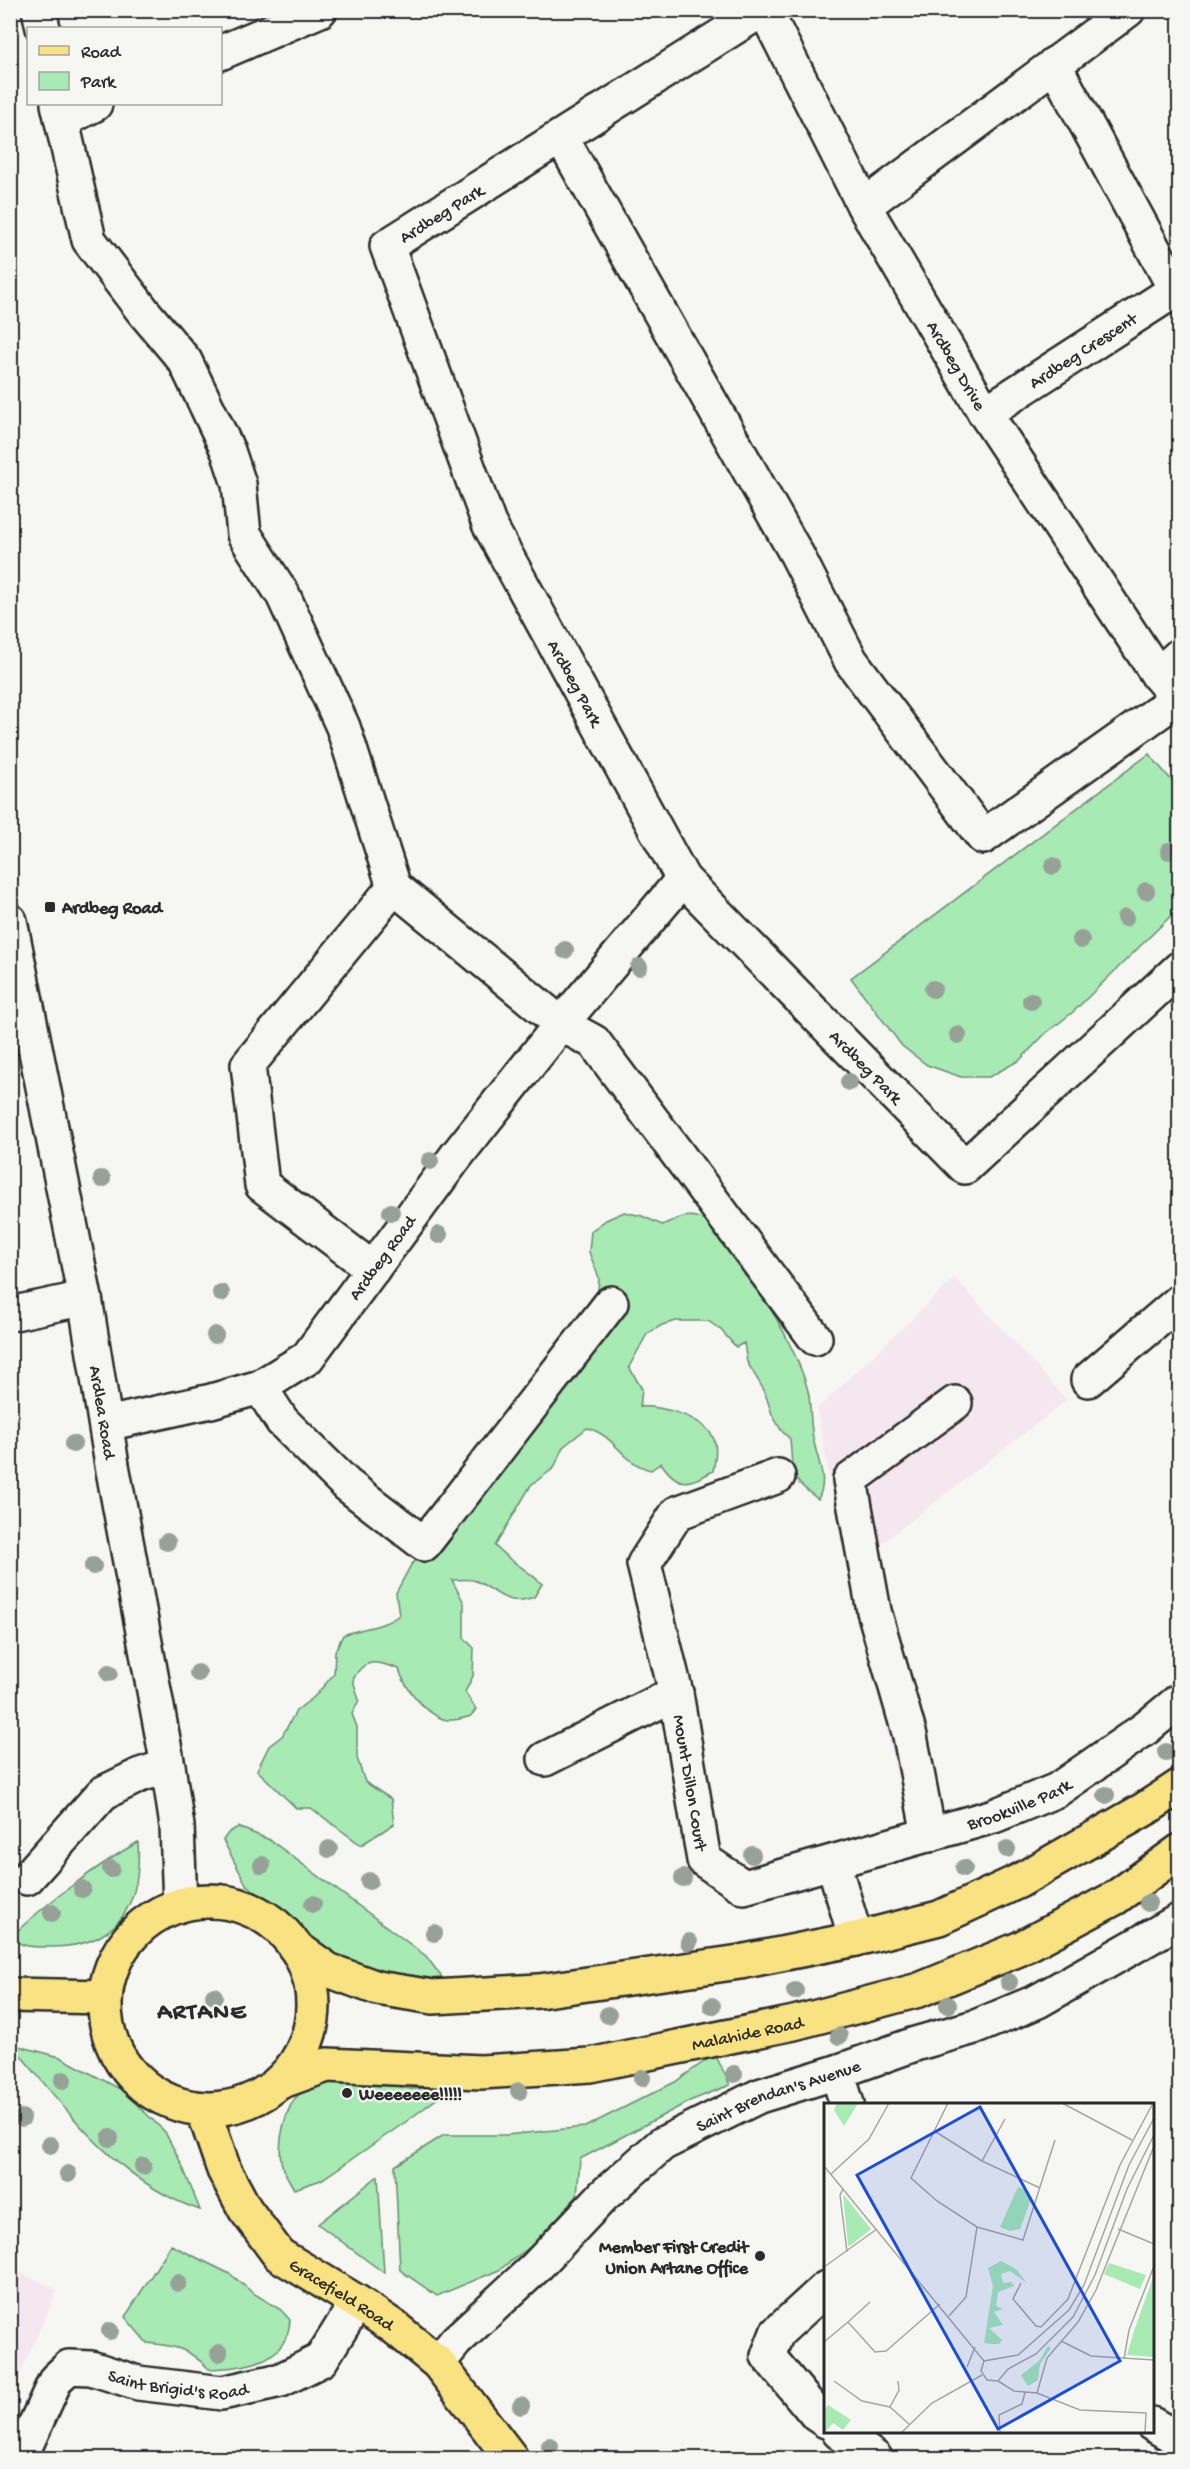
<svg xmlns="http://www.w3.org/2000/svg" width="1190" height="2469" viewBox="0 0 1190 2469" font-family="'Gochi Hand',sans-serif">
	<style>
		.built { fill: #f5e7f0 }
		.green { fill: #a7eab4; stroke: #698a70; stroke-width: 1.5 }
		.lines { fill: none; stroke-linecap: round; stroke-linejoin: round }
		.minor-casing { stroke: #2b2b2b; stroke-width: 38 }
		.major-casing { stroke: #2b2b2b; stroke-width: 38 }
		.minor { stroke: #f6f6f2; stroke-width: 33 }
		.major { stroke: #f8e281; stroke-width: 33 }
		.tree { fill: #97a197 }
		.poi-dot { fill: #2b2b2b; stroke: #f6f6f2; stroke-width: 2 }
		.labels { text-anchor: middle; stroke-width: 4.5; stroke-linejoin: round; paint-order: stroke }
		.street-label { font-size: 18px; fill: #2b2b2b; stroke: #f6f6f2 }
		.poi-label { font-size: 18px; font-weight: bold; fill: #2b2b2b; stroke: #f6f6f2; text-anchor: start }
		.district-label { font-size: 24px; font-weight: bold; letter-spacing: 1.5px; fill: #2b2b2b; stroke: #f6f6f2 }
		.inset-road { fill: none; stroke: #a5a5a2; stroke-width: 1.5 }
		.view { fill: #1d4ed8; fill-opacity: 0.15; stroke: #1d4ed8; stroke-width: 3 }
		.inset-edge { fill: none; stroke: #2b2b2b; stroke-width: 3 }
	</style>
	<rect width="100%" height="100%" fill="#f6f6f2"/>
	<filter id="ink" filterUnits="userSpaceOnUse"><feTurbulence type="fractalNoise" baseFrequency=".0167" numOctaves="2"/><feDisplacementMap in="SourceGraphic" scale="12" xChannelSelector="R" yChannelSelector="G"/><feConvolveMatrix kernelMatrix="1 2 1 2 8 2 1 2 1" color-interpolation-filters="sRGB"/></filter>
	<g filter="url(#ink)">
		<path class="built" d="M955,1278L1067,1400L872,1551L938,1798L903,1799L841,1540L817,1409Z
			M11,2268L57,2290L11,2394Z"/>
		<path class="green" d="M1149,754L1179,789V908L1073,1012L1045,1034L1020,1060L989,1077H961L927,1065L902,1046L851,978Z
			M624,1212L642,1216L662,1225C676,1219 690,1211 705,1221C725,1233 733,1256 745,1275C751,1284 759,1292 765,1301C780,1321 805,1372 809,1396C811,1413 810,1430 815,1446C819,1465 828,1480 818,1499C786,1475 794,1476 790,1439L781,1430L772,1414L764,1390L747,1362L744,1343L736,1347L721,1330L708,1321H676L662,1325L647,1334L629,1367L642,1389L640,1407C661,1405 710,1418 715,1443C717,1453 715,1462 713,1471C688,1485 678,1488 661,1463L651,1470C621,1463 616,1435 587,1428L563,1447L554,1468L531,1485L495,1546C509,1561 527,1569 542,1584L534,1597C504,1607 500,1592 476,1581C470,1578 459,1580 452,1580L464,1603V1638L474,1648L473,1676L465,1692L476,1709L471,1716C462,1719 452,1722 443,1719C425,1713 404,1687 399,1669C378,1662 364,1656 353,1680L359,1700L352,1714L357,1727V1758L365,1782L391,1799L394,1824L361,1845L311,1808H296L257,1770L269,1746L282,1736L296,1711L315,1696L334,1674L335,1651L343,1635C361,1628 385,1627 399,1615L396,1593L411,1565L437,1540L597,1303L599,1278L589,1252L591,1231L606,1220Z
			M238,1827L270,1840L426,1956L444,1980L429,1983L394,1977L345,1960L322,1947L246,1884L223,1840L229,1832Z
			M138,1842C142,1905 118,1948 49,1947C35,1947 21,1948 11,1937C47,1902 95,1867 138,1842Z
			M11,2044L60,2057L122,2090L165,2132L182,2165L200,2210C116,2182 66,2108 11,2044Z
			M715,2054L730,2085L692,2100L580,2159L577,2196L534,2244L499,2270L437,2296L400,2270L395,2166L444,2135H506L585,2127L675,2082Z
			M350,2079L388,2083L410,2089L442,2087L439,2097L407,2121L321,2180L294,2189C291,2183 286,2176 283,2168C275,2148 285,2102 304,2090C316,2082 335,2081 350,2079Z
			M378,2176L384,2273L318,2224Z
			M171,2245L230,2274L253,2293L281,2310L290,2320C287,2364 245,2367 209,2369C188,2348 176,2346 147,2343L125,2317Z"/>
		<g class="lines">
			<defs>
				<g id="minor">
					<path d="M39,10L43,28"/>
					<path id="s1" d="M762,10L387,246L489,524L683,879L965,1167L1180,968"/>
					<path id="s2" d="M765,10L864,206L985,413L1158,675L1180,701"/>
					<path d="M220,53L320,10"/>
					<path d="M1054,64L1180,298"/>
					<path d="M58,104L89,240L143,311L185,361L228,451L239,484L244,534L283,595L343,727L394,887L561,1024L594,1042L815,1338"/>
					<path d="M62,121L95,104"/>
					<path d="M561,137L797,555L851,661L983,837L1177,699"/>
					<path d="M864,206L1128,10"/>
					<path id="s3" d="M985,413L1180,287"/>
					<path d="M1158,675L1180,655"/>
					<path id="s4" d="M10,921L85,1298L112,1465L168,1766L177,1826L180,1905"/>
					<path d="M373,1269L262,1185L248,1065L394,887"/>
					<path d="M10,1314L85,1298"/>
					<path d="M1088,1380L1180,1301"/>
					<path d="M260,1387L282,1421L346,1484L424,1544L611,1303"/>
					<path id="s5" d="M106,1424L211,1401L260,1387L307,1358L457,1155L561,1024L683,879"/>
					<path id="s6" d="M778,1476L677,1513L644,1564L676,1693L704,1860L744,1887L994,1816L1057,1790L1146,1728L1180,1700"/>
					<path d="M545,1759L676,1693"/>
					<path d="M929,1835L910,1736L874,1611L850,1480L955,1403"/>
					<path d="M833,1862L856,1939"/>
					<path d="M27,1878L103,1793L140,1775L168,1766"/>
					<path d="M837,2072L847,2104"/>
					<path d="M826,2288L777,2333L768,2356L817,2415L826,2421"/>
					<path id="s7" d="M438,2363L456,2341L536,2267L604,2195L662,2144L759,2096L837,2072L915,2044L978,2026L1038,2001L1180,1920"/>
					<path d="M1152,2424L1180,2440"/>
					<path d="M839,2432L875,2458"/>
					<path id="s8" d="M20,2458L56,2379L69,2367L91,2368L138,2383L222,2393L281,2380L321,2360L357,2302"/>
				</g>
				<g id="major">
					<circle cx="209" cy="2005" r="104"/>
					<path d="M294,1946L328,1970L377,1988L433,1997L539,1991L740,1962L856,1939L939,1918L1019,1881L1145,1809L1180,1786"/>
					<path d="M10,1995L105,1997"/>
					<path id="s9" d="M280,2082L327,2065L481,2072L590,2065L794,2023L919,1990L1019,1949L1115,1898L1180,1851"/>
					<path id="s10" d="M203,2109L224,2170L245,2209L279,2255L357,2302L394,2327L438,2363L511,2458"/>
				</g>
			</defs>
			<use href="#minor" class="minor-casing"/>
			<use href="#major" class="major-casing"/>
			<use href="#minor" class="minor"/>
			<use href="#major" class="major"/>
		</g>
		<g class="tree">
			<circle cx="1169" cy="851" r="9"/>
			<circle cx="1053" cy="866" r="9"/>
			<circle cx="1146" cy="891" r="9"/>
			<circle cx="1125" cy="918" r="9"/>
			<circle cx="1081" cy="940" r="9"/>
			<circle cx="565" cy="950" r="9"/>
			<circle cx="639" cy="967" r="9"/>
			<circle cx="933" cy="989" r="9"/>
			<circle cx="1031" cy="1001" r="9"/>
			<circle cx="958" cy="1035" r="9"/>
			<circle cx="849" cy="1082" r="9"/>
			<circle cx="430" cy="1161" r="9"/>
			<circle cx="102" cy="1179" r="9"/>
			<circle cx="391" cy="1212" r="9"/>
			<circle cx="439" cy="1235" r="9"/>
			<circle cx="221" cy="1293" r="9"/>
			<circle cx="215" cy="1335" r="9"/>
			<circle cx="73" cy="1444" r="9"/>
			<circle cx="167" cy="1542" r="9"/>
			<circle cx="93" cy="1566" r="9"/>
			<circle cx="109" cy="1673" r="9"/>
			<circle cx="198" cy="1673" r="9"/>
			<circle cx="1166" cy="1752" r="9"/>
			<circle cx="1106" cy="1795" r="9"/>
			<circle cx="329" cy="1849" r="9"/>
			<circle cx="1007" cy="1849" r="9"/>
			<circle cx="752" cy="1855" r="9"/>
			<circle cx="262" cy="1865" r="9"/>
			<circle cx="964" cy="1868" r="9"/>
			<circle cx="111" cy="1869" r="9"/>
			<circle cx="683" cy="1878" r="9"/>
			<circle cx="369" cy="1881" r="9"/>
			<circle cx="82" cy="1889" r="9"/>
			<circle cx="1148" cy="1903" r="9"/>
			<circle cx="313" cy="1904" r="9"/>
			<circle cx="52" cy="1913" r="9"/>
			<circle cx="434" cy="1933" r="9"/>
			<circle cx="689" cy="1942" r="9"/>
			<circle cx="1009" cy="1982" r="9"/>
			<circle cx="795" cy="1991" r="9"/>
			<circle cx="214" cy="1996" r="9"/>
			<circle cx="948" cy="2005" r="9"/>
			<circle cx="712" cy="2006" r="9"/>
			<circle cx="608" cy="2015" r="9"/>
			<circle cx="839" cy="2036" r="9"/>
			<circle cx="734" cy="2074" r="9"/>
			<circle cx="642" cy="2078" r="9"/>
			<circle cx="63" cy="2080" r="9"/>
			<circle cx="519" cy="2091" r="9"/>
			<circle cx="22" cy="2118" r="9"/>
			<circle cx="110" cy="2138" r="9"/>
			<circle cx="50" cy="2145" r="9"/>
			<circle cx="143" cy="2166" r="9"/>
			<circle cx="68" cy="2174" r="9"/>
			<circle cx="178" cy="2283" r="9"/>
			<circle cx="110" cy="2331" r="9"/>
			<circle cx="219" cy="2353" r="9"/>
			<circle cx="521" cy="2406" r="9"/>
			<circle cx="550" cy="2446" r="9"/>
		</g>
	</g>
	<g class="poi-dot">
		<rect x="44" y="901" width="12" height="12" rx="3"/>
		<circle cx="347" cy="2093" r="6"/>
		<circle cx="760" cy="2256" r="6"/>
	</g>
	<g class="labels">
		<g class="street-label">
			<text transform="translate(441 213) rotate(-32)" y="6">Ardbeg Park</text>
			<text dy="6" stroke="none"><textPath href="#s3" startOffset="116">Ardbeg Crescent</textPath></text>
			<text dy="6" stroke="none"><textPath href="#s2" startOffset="404">Ardbeg Drive</textPath></text>
			<text dy="6" stroke="none"><textPath href="#s1" startOffset="920">Ardbeg Park</textPath></text>
			<text dy="6" stroke="none"><textPath href="#s1" startOffset="1406">Ardbeg Park</textPath></text>
			<text dy="6" stroke="none"><textPath href="#s5" startOffset="339">Ardbeg Road</textPath></text>
			<text dy="6" stroke="none"><textPath href="#s4" startOffset="500">Ardlea Road</textPath></text>
			<text dy="6" stroke="none"><textPath href="#s6" startOffset="392">Mount Dillon Court</textPath></text>
			<text dy="6" stroke="none"><textPath href="#s6" startOffset="806">Brookville Park</textPath></text>
			<text dy="6" stroke="none"><textPath href="#s9" startOffset="474">Malahide Road</textPath></text>
			<text dy="6" stroke="none"><textPath href="#s7" startOffset="440">Saint Brendan's Avenue</textPath></text>
			<text dy="6" stroke="none"><textPath href="#s10" startOffset="240">Gracefield Road</textPath></text>
			<text dy="6" stroke="none"><textPath href="#s8" startOffset="216">Saint Brigid's Road</textPath></text>
		</g>
		<g class="poi-label">
			<text x="62" y="913">Ardbeg Road</text>
			<text x="359" y="2099">Weeeeeee!!!!!</text>
			<text x="748" y="2252" text-anchor="end">Member First Credit<tspan x="748" dy="21">Union Artane Office</tspan></text>
		</g>
		<g class="district-label">
			<text x="202" y="2018">ARTANE</text>
		</g>
	</g>
	<g transform="translate(824 2103)">
		<rect width="330" height="330" fill="#f6f6f2"/>
		<path d="M13,0H34L20,23L10,7ZM194,84L205,89L207,96L196,126L186,128L176,124ZM19,91L47,126L26,143L24,142ZM177,158L192,166L203,180L186,168L177,171L179,180L187,179L190,183L174,189L172,203L179,206L170,209L179,222L165,225L178,237L175,241H167L160,240L169,183L164,165ZM285,160L322,172L316,186L280,171ZM330,172V254L303,252L311,225ZM224,243L227,245L216,261L214,277L204,283L197,272L215,258ZM4,302L27,317L19,327L9,320L0,330V307Z" fill="#a7eab4"/>
		<path class="inset-road" d="M124,0L87,75L113,98L153,124L199,137L231,37M238,0L308,37M330,15L305,62L260,182L245,207L194,252L160,258L157,268L163,277L174,278L184,266L212,251L249,214L271,172L303,86L330,32M112,29L158,58L216,85M158,58L181,16M0,63L160,258M7,71L45,36L65,0M19,86L16,92L23,149M294,126L330,141M0,164L53,126M197,180L189,196L212,223L217,224L244,196L296,62L329,0M125,213L142,194L153,124M24,219L46,199M237,238L267,253L330,257M0,239L24,219L51,249L62,248L116,201M300,256L305,227L330,163M143,264L151,244M10,278L38,298L66,304L85,321M174,278L190,288L213,290L256,307L322,310L321,330M213,290L223,255L254,219L272,187L330,43M66,304L75,287L74,278M77,330L108,300L158,272M176,330L175,312L198,301L201,289"/>
		<path class="view" d="M156,4L296,258L174,326L33,72Z"/>
		<rect width="330" height="330" class="inset-edge"/>
	</g>
	<rect width="1190" height="2469" fill="none" stroke="#f6f6f2" stroke-width="36"/>
	<rect x="18" y="18" width="1154" height="2433" fill="none" stroke="#2b2b2b" stroke-width="2" filter="url(#ink)"/>
	<rect x="27" y="27" width="195" height="78" fill="#f6f6f2" stroke="#a5a5a2" stroke-width="1.5"/>
	<rect x="39" y="46" width="30" height="9" fill="#f8e281" stroke="#a5a5a2" stroke-width="1.5"/>
	<text x="81" y="57" font-size="18" fill="#2b2b2b">Road</text>
	<rect x="39" y="72" width="30" height="18" fill="#a7eab4" stroke="#a5a5a2" stroke-width="1.5"/>
	<text x="81" y="87" font-size="18" fill="#2b2b2b">Park</text>
</svg>
